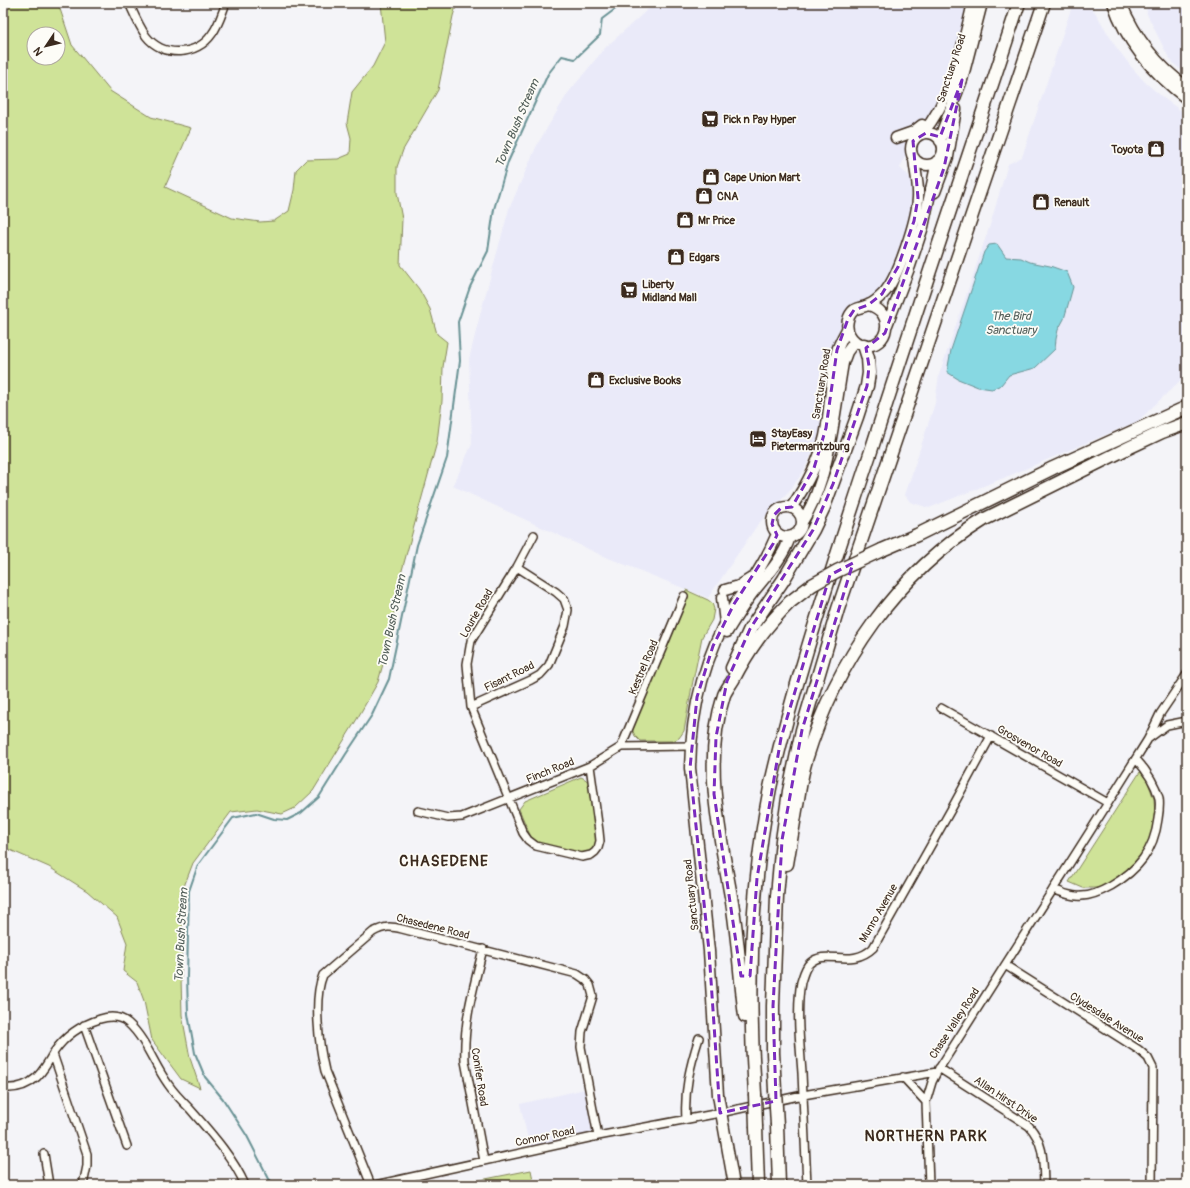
<svg xmlns="http://www.w3.org/2000/svg" width="1190" height="1188" viewBox="0 0 1190 1188" font-family="Pangolin,sans-serif">
	<style>
		.built { fill: #eaeaf9 }
		.green { fill: #cfe398; stroke: #85865b; fill-rule: evenodd }
		.water { fill: #87d8e2; stroke: #699294 }
		.lines { fill: none; stroke-linecap: round; stroke-linejoin: round }
		.stream { stroke: #699294; stroke-width: 2 }
		.street-casing { stroke: #3b2a1e; stroke-width: 10 }
		.secondary-casing { stroke: #3b2a1e; stroke-width: 13 }
		.highway-casing { stroke: #3b2a1e; stroke-width: 15 }
		.street { stroke: #fdfcf7; stroke-width: 7 }
		.secondary { stroke: #fdfcf7; stroke-width: 10 }
		.highway { stroke: #fdfcf7; stroke-width: 12 }
		.highway-bridge-casing { stroke: #3b2a1e; stroke-width: 15; stroke-linecap: butt }
		.highway-bridge { stroke: #fdfcf7; stroke-width: 12 }
		.marked { fill: none; stroke: #7b2cbf; stroke-width: 3; stroke-dasharray: 8 5; stroke-linejoin: round }
		.labels { text-anchor: middle; stroke-width: 3.5; stroke-linejoin: round; paint-order: stroke }
		.street-label { font-size: 11px; fill: #3b2a1e; stroke: #fdfcf7 }
		.poi-label { font-size: 11px; font-weight: bold; fill: #3b2a1e; stroke: #fdfcf7; text-anchor: start }
		.water-label { font-size: 12px; font-style: italic; fill: #525e59; stroke: #fdfcf7 }
		.district-label { font-size: 15px; font-weight: bold; letter-spacing: 1px; fill: #3b2a1e; stroke: #fdfcf7 }
	</style>
	<rect width="100%" height="100%" fill="#f4f4f8"/>
	<filter id="ink" filterUnits="userSpaceOnUse"><feTurbulence type="fractalNoise" baseFrequency=".025" numOctaves="2"/><feDisplacementMap in="SourceGraphic" scale="8" xChannelSelector="R" yChannelSelector="G"/><feConvolveMatrix kernelMatrix="1 2 1 2 8 2 1 2 1" color-interpolation-filters="sRGB"/></filter>
	<g filter="url(#ink)">
		<path class="built" d="M659,3H968L951,77L925,126L916,132L900,168L910,177L916,188L915,198L899,255L885,286L864,302L849,307L829,365V378L823,422L815,447L803,472L789,492L758,524L708,598L601,555L453,486L472,444L469,359L481,311L509,209L537,145L568,93L605,48L647,10Z
			M1073,3H1086L1095,12L1116,47L1133,69L1147,84L1166,100L1187,115V374L1138,421L1011,475L929,508L910,502L905,495L935,403L939,375L990,225L1008,164L1022,157Z
			M1146,3H1187V74L1175,65L1168,56L1147,14Z
			M585,1089L595,1133L530,1148L520,1104Z"/>
		<path class="green" d="M3,3H58L72,45L110,91L151,117L191,128L165,187L232,218L260,222L274,221L289,211L294,190L296,170L306,160L338,159L350,154L351,138L347,123L352,92L373,66L385,42L381,3H457L453,16L438,90L403,150L397,167V193L402,219L400,265L419,289L430,309L437,334L447,342L443,367L442,401L437,442L401,574L387,650L378,682L357,719L313,791L295,808L282,814L257,809L231,812L193,863L183,889L181,978L182,1015L190,1058L200,1088L181,1079L152,1040L144,1001L137,982L123,971L127,943L117,917L87,891L49,867L10,850L3,849ZM34,34H58V58H34Z
			M686,590L708,600L712,603L714,609L712,620L702,637L692,686L684,731L679,738L673,741H640L635,736L632,729Z
			M1140,772L1147,780L1154,799L1155,816L1151,834L1145,853L1123,878L1100,888H1083L1069,882Z
			M581,777L585,779L590,783L597,847L594,852L583,855L540,844L532,840L519,809L525,801Z
			M531,1170L534,1185H455Z"/>
		<path class="water" d="M997,244L1006,257L1021,258L1030,262L1050,266L1067,272L1073,287L1064,319L1058,330L1056,339L1055,349L1035,368L1009,375L1001,385L992,389L978,387L958,379L947,372L951,350L984,252L989,245Z"/>
		<g class="lines">
			<path class="stream" d="M275,1185L269,1179L247,1136L223,1099L205,1077L195,1053L188,1014L187,976L189,891L198,865L233,818L256,813L274,819L287,820L301,813L319,797L346,754L372,715L389,679L417,545L447,458L460,361L458,322L470,287L488,251L494,209L508,162L548,74L562,56L575,59L600,35L602,19L618,7L631,3"/>
			<defs>
				<path id="street" d="M129,3C134,14 139,26 146,36C163,58 197,56 212,34C219,25 222,13 226,3
					M534,535L517,567L471,641L467,664L471,707L523,833L528,840L536,846L582,857L591,855L595,852L598,848L600,841L599,831L590,766
					M471,707L531,680L540,675L549,665L565,626L568,610L564,599L556,592L517,567
					M941,708L1108,803
					M1148,739L1167,725L1187,721
					M621,747L684,596
					M418,811L448,818L462,817L590,766L621,747L690,746
					M1053,889C1063,893 1072,897 1082,896C1092,896 1102,891 1111,886C1138,870 1154,851 1158,819C1159,813 1160,805 1159,798C1155,783 1146,770 1136,759
					M483,949C474,986 463,1022 465,1061L484,1161
					M1005,965L1139,1050L1148,1058L1153,1068L1152,1185
					M84,1025L127,1146
					M53,1054L87,1154V1166L83,1185
					M939,1068L1029,1126C1045,1144 1043,1162 1044,1185
					M903,1077L926,1102
					M3,1088C15,1089 27,1086 37,1077C44,1070 49,1061 54,1052C65,1036 81,1025 100,1019C110,1016 120,1016 128,1023C146,1039 154,1065 168,1084C174,1093 182,1101 190,1109C210,1132 233,1157 245,1185
					M686,1119C684,1090 690,1066 699,1038
					M44,1154L49,1185
					M371,1185L325,1071C319,1046 313,998 323,975L373,932C385,926 390,926 402,929L577,974L586,980L590,985L593,996L582,1032L581,1047L598,1136
					M375,1185L598,1136L720,1113L803,1095L937,1072L1108,803L1148,739L1160,714L1187,674
					M807,1185C805,1148 804,1110 802,1073C800,1045 796,1009 801,982C803,976 805,967 810,963C826,948 851,969 873,948L953,806L991,736
					M929,1185L926,1102L932,1082L937,1072"/>
				<path id="secondary" d="M1113,3C1126,43 1154,74 1187,99
					M1121,3C1135,37 1157,66 1187,87
					M911 149a16 16 0 1 1 32 0a16 16 0 1 1-32 0Z
					M922,134C953,97 962,48 973,3
					M896,138L913,132L922,125
					M940,141L943,129L962,80L982,3
					M935,192L948,157L956,109
					M868,305C896,311 889,349 864,345C851,343 844,329 849,317C854,306 860,309 868,305C874,303 879,298 883,294C898,279 917,219 918,198C919,185 915,171 914,158
					M887,325L910,266L923,227L937,161
					M772 522a15 15 0 1 1 30 0a15 15 0 1 1-30 0Z
					M791,508C806,486 819,462 825,436C831,408 830,379 837,351C839,343 844,336 847,329
					M802,522C830,480 834,413 843,363L847,352L855,341
					M725,590L739,586L750,579
					M722,598L725,623
					M727,632C735,619 742,607 751,595C765,577 783,559 790,537
					M734,1185L718,1095L709,951L690,768C691,710 705,654 735,604C739,596 746,590 751,582C761,567 770,551 777,534"/>
				<path id="highway" d="M882,550L917,535L1053,468L1187,407
					M732,668L750,629L784,579L813,530L824,507L857,417L867,386L869,373L868,358L864,345
					M787,864C790,846 793,828 796,810C799,794 801,776 806,760C836,661 897,573 985,519L1128,448L1162,432L1187,423
					M745,1016C740,978 738,939 732,902C720,834 702,763 724,695C726,690 730,685 733,680C749,649 765,627 790,602
					M775,1090L773,1053V1006L777,896L782,840L789,791L802,730L838,609L1044,3
					M755,1094C748,992 750,888 770,788C779,747 790,707 802,667C823,595 847,523 871,451C919,301 970,152 1019,3
					M777,1125L779,1185
					M756,1127L758,1185"/>
			</defs>
			<use href="#street" class="street-casing"/>
			<use href="#secondary" class="secondary-casing"/>
			<use href="#highway" class="highway-casing"/>
			<use href="#street" class="street"/>
			<use href="#secondary" class="secondary"/>
			<use href="#highway" class="highway"/>
			<defs>
				<path id="highway-bridge" d="M790,602L812,585L837,571L882,550
					M775,1090L777,1125
					M755,1094L756,1127"/>
			</defs>
			<use href="#highway-bridge" class="highway-bridge-casing"/>
			<use href="#highway-bridge" class="highway-bridge"/>
		</g>
	</g>
	<path class="marked" d="M962,80L944,168L885,333L866,348L869,366L867,386L833,484L813,530L750,629L727,681L716,737L714,794L741,976H750L757,878L781,738L830,575L853,563L802,730L782,840L773,1006L776,1101L720,1113L709,951L690,768L697,697L713,646L734,604L773,544L777,535L772,524L774,515L781,508L792,507L814,468L826,428L837,350L848,319L854,310L868,305L882,294L898,267L914,221L918,198L913,141L926,133L940,137Z"/>
	<defs>
		<symbol id="supermarket-square" viewBox="-11 -11 22 22"><rect x="-9" y="-9" width="18" height="18" rx="4" fill="#3b2a1e" stroke="#fdfcf7"/><path d="M-6-5.5h2.5l.6 2H6L4.5 2H-2.5L-4.4-4H-6ZM-1.5 3.2a1.3 1.3 0 1 0 .1 0ZM3 3.2a1.3 1.3 0 1 0 .1 0Z" fill="#fff"/></symbol>
		<symbol id="shop-square" viewBox="-11 -11 22 22"><rect x="-9" y="-9" width="18" height="18" rx="4" fill="#3b2a1e" stroke="#fdfcf7"/><path d="M-5-2.5h2.3a2.7 3.5 0 0 1 5.4 0H5L5.5 6h-11ZM-1.5-2.5h3a1.5 2.3 0 0 0-3 0Z" fill="#fff"/></symbol>
		<symbol id="hotel-square" viewBox="-11 -11 22 22"><rect x="-9" y="-9" width="18" height="18" rx="4" fill="#3b2a1e" stroke="#fdfcf7"/><path d="M-6-4.5h1.5V1H6V5H4.5V3h-9V5H-6ZM-4 0a1.8 1.8 0 1 1 3.6 0ZM.5 0V-2.5h3Q6-2.5 6 0Z" fill="#fff"/></symbol>
	</defs>
	<g fill-rule="evenodd">
		<use href="#supermarket-square" x="700" y="109" width="20" height="20"/>
		<use href="#shop-square" x="1146" y="139" width="20" height="20"/>
		<use href="#shop-square" x="701" y="167" width="20" height="20"/>
		<use href="#shop-square" x="694" y="186" width="20" height="20"/>
		<use href="#shop-square" x="1031" y="192" width="20" height="20"/>
		<use href="#shop-square" x="675" y="210" width="20" height="20"/>
		<use href="#shop-square" x="666" y="247" width="20" height="20"/>
		<use href="#supermarket-square" x="619" y="280" width="20" height="20"/>
		<use href="#shop-square" x="586" y="370" width="20" height="20"/>
		<use href="#hotel-square" x="748" y="429" width="20" height="20"/>
	</g>
	<g class="labels">
		<g class="street-label">
			<text transform="translate(951 68) rotate(-72)" y="4">Sanctuary Road</text>
			<text transform="translate(821 384) rotate(-81)" y="4">Sanctuary Road</text>
			<text transform="translate(476 613) rotate(-60)" y="4">Lourie Road</text>
			<text transform="translate(643 667) rotate(-67)" y="4">Kestrel Road</text>
			<text transform="translate(509 676) rotate(-26)" y="4">Fisant Road</text>
			<text transform="translate(1030 746) rotate(30)" y="4">Grosvenor Road</text>
			<text transform="translate(550 770) rotate(-22)" y="4">Finch Road</text>
			<text transform="translate(691 895) rotate(-96)" y="4">Sanctuary Road</text>
			<text transform="translate(878 913) rotate(-60)" y="4">Munro Avenue</text>
			<text transform="translate(433 926) rotate(14)" y="4">Chasedene Road</text>
			<text transform="translate(1107 1017) rotate(32)" y="4">Clydesdale Avenue</text>
			<text transform="translate(954 1023) rotate(-57)" y="4">Chase Valley Road</text>
			<text transform="translate(480 1077) rotate(81)" y="4">Conifer Road</text>
			<text transform="translate(1006 1099) rotate(34)" y="4">Allan Hirst Drive</text>
			<text transform="translate(545 1136) rotate(-12)" y="4">Connor Road</text>
		</g>
		<g class="poi-label">
			<text x="723" y="123">Pick n Pay Hyper</text>
			<text x="1143" y="153" text-anchor="end">Toyota</text>
			<text x="724" y="181">Cape Union Mart</text>
			<text x="717" y="200">CNA</text>
			<text x="1054" y="206">Renault</text>
			<text x="698" y="224">Mr Price</text>
			<text x="689" y="261">Edgars</text>
			<text x="642" y="288">Liberty<tspan x="642" dy="13">Midland Mall</tspan></text>
			<text x="609" y="384">Exclusive Books</text>
			<text x="771" y="437">StayEasy<tspan x="771" dy="13">Pietermaritzburg</tspan></text>
		</g>
		<g class="water-label">
			<text transform="translate(517 123) rotate(-67)" y="4">Town Bush Stream</text>
			<text x="1011" y="320">The Bird<tspan x="1011" dy="14">Sanctuary</tspan></text>
			<text transform="translate(392 621) rotate(-78)" y="4">Town Bush Stream</text>
			<text transform="translate(181 935) rotate(-87)" y="4">Town Bush Stream</text>
		</g>
		<g class="district-label">
			<text x="444" y="866">CHASEDENE</text>
			<text x="926" y="1141">NORTHERN PARK</text>
		</g>
	</g>
	<rect width="1190" height="1188" fill="none" stroke="#fdfcf7" stroke-width="16"/>
	<rect x="8" y="8" width="1174" height="1172" fill="none" stroke="#3b2a1e" stroke-width="1.5" filter="url(#ink)"/>
	<g transform="translate(46 46) rotate(235)"><circle r="19" fill="#fdfcf7" stroke="#afa8a0"/>
	<path d="M0-3L7 15L0 10L-7 15Z" fill="#3b2a1e"/>
	<text y="-6" font-size="11" font-weight="bold" text-anchor="middle" fill="#3b2a1e">N</text>
	</g>
</svg>
